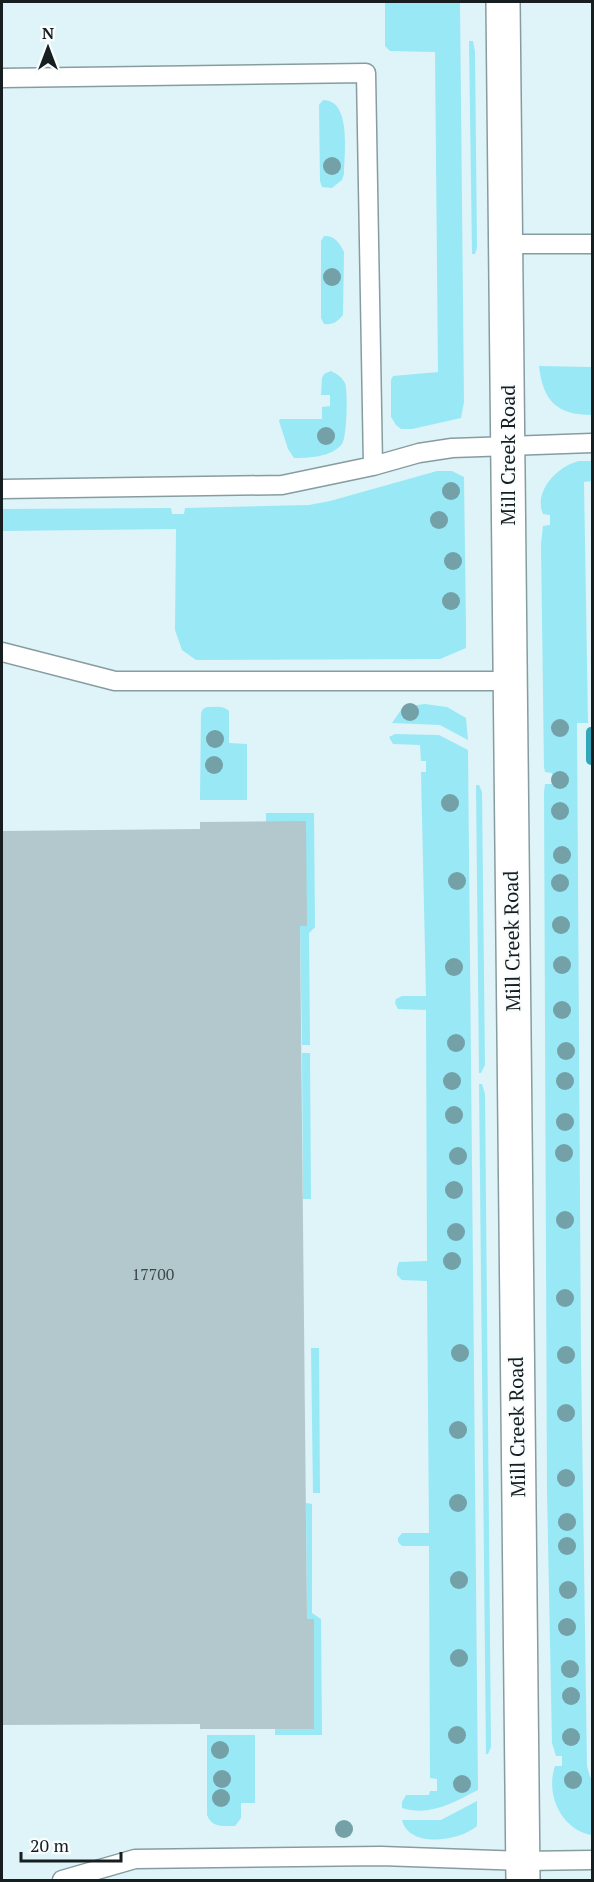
<svg xmlns="http://www.w3.org/2000/svg" width="594" height="1882" viewBox="0 0 594 1882" font-family="'PT Serif',serif">
	<style>
		.green { fill: #99e8f6 }
		.lines { fill: none; stroke-linecap: round; stroke-linejoin: round }
		.stream { stroke: #33a6b9; stroke-width: 10 }
		.building { fill: #b2c8cc }
		.service-casing { stroke: #879ca0; stroke-width: 21 }
		.minor-casing { stroke: #879ca0; stroke-width: 36 }
		.service { stroke: #fff; stroke-width: 18 }
		.minor { stroke: #fff; stroke-width: 33 }
		.tree { fill: #74a0a7 }
		.labels { text-anchor: middle; stroke-width: 4.5; stroke-linejoin: round; paint-order: stroke }
		.number-label { font-size: 16px; fill: #3d484b }
		.street-label { font-size: 20px; fill: #161e20; stroke: #f9fdfe }
	</style>
	<rect width="100%" height="100%" fill="#def4f8"/>
	<path class="green" d="M385,2H460L464,402L461,418L412,429H401L396,425L391,417V380L393,376L438,372L435,52L390,51L385,46Z
		M469,41H473L475,52L477,248L475,254H472Z
		M323,100C352,100 344,154 344,174L342,180L332,188L322,187L320,181L319,105Z
		M324,236C334,235 340,243 344,252L343,315C337,322 333,325 324,324L321,318V241Z
		M539,366L592,367V415C557,415 543,401 539,366Z
		M331,371C337,374 342,377 345,383C348,392 347,437 342,444C332,457 309,458 294,458L288,449L279,421L280,419H322V407L330,406V395H321L322,378L324,374Z
		M579,461H592V481L584,482L588,723H577L581,1359L587,1766L590,1777L592,1779V1835C562,1830 545,1795 555,1766H562V1756H556L552,1743L547,1491L544,792L545,784H552V773L545,772L544,767L541,544L543,526L550,525V515L543,514C533,491 558,466 579,461Z
		M437,471H452L464,477L466,628V648L440,659L196,660L182,650L175,630L176,529L2,531V509L171,508L172,514H184L185,508L309,505L330,501Z
		M425,704L447,707L466,718L468,740L440,725L392,723L403,707Z
		M207,707C215,707 223,705 229,711V743L247,744V800H200L201,713L203,709Z
		M395,734L439,735L468,750L478,1790C454,1802 430,1817 402,1808V1802L406,1795H429L430,1791H437V1779L430,1778L429,1546H402L398,1542V1538L402,1533H429L427,1281L402,1280L397,1275V1268L399,1262L427,1261L426,1010L398,1009L395,1003L396,999L402,996H426L421,772H426V761H421L420,745L393,744L389,737Z
		M476,785H479L482,792L485,1065L481,1073H479Z
		M266,813H314L315,927L309,933L310,1045H302L300,926H306L266,822Z
		M302,1053H310L311,1199H303Z
		M479,1084H482L485,1094L491,1747L488,1754H486Z
		M311,1348H319L320,1493H313Z
		M306,1503L312,1504V1613L321,1619L322,1735H275V1729H314V1619H307Z
		M207,1735H255V1803H241V1818L235,1826C223,1826 212,1828 207,1815Z
		M477,1801V1826C460,1841 409,1849 402,1820H441Z"/>
	<g class="lines">
		<path class="stream" d="M591,732V760"/>
	</g>
	<path class="building" d="M306,821L307,926H300L307,1619H314V1729H200V1724L2,1725V831L200,829V822Z"/>
	<g class="lines">
		<defs>
			<path id="service" d="M2,78L366,73L373,466
				M506,244H592
				M2,489L282,485L373,466L419,453L452,448L592,443
				M2,652L115,681H509
				M62,1880L135,1859L381,1856L522,1861L592,1860"/>
			<path id="minor" d="M503,2L523,1880"/>
		</defs>
		<use href="#service" class="service-casing"/>
		<use href="#minor" class="minor-casing"/>
		<use href="#service" class="service"/>
		<use href="#minor" class="minor"/>
	</g>
	<g class="tree">
		<circle cx="332" cy="166" r="9"/>
		<circle cx="332" cy="277" r="9"/>
		<circle cx="326" cy="436" r="9"/>
		<circle cx="451" cy="491" r="9"/>
		<circle cx="439" cy="520" r="9"/>
		<circle cx="453" cy="561" r="9"/>
		<circle cx="451" cy="601" r="9"/>
		<circle cx="410" cy="712" r="9"/>
		<circle cx="560" cy="728" r="9"/>
		<circle cx="215" cy="739" r="9"/>
		<circle cx="214" cy="765" r="9"/>
		<circle cx="560" cy="780" r="9"/>
		<circle cx="450" cy="803" r="9"/>
		<circle cx="560" cy="811" r="9"/>
		<circle cx="562" cy="855" r="9"/>
		<circle cx="457" cy="881" r="9"/>
		<circle cx="560" cy="883" r="9"/>
		<circle cx="561" cy="925" r="9"/>
		<circle cx="562" cy="965" r="9"/>
		<circle cx="454" cy="967" r="9"/>
		<circle cx="562" cy="1010" r="9"/>
		<circle cx="456" cy="1043" r="9"/>
		<circle cx="566" cy="1051" r="9"/>
		<circle cx="452" cy="1081" r="9"/>
		<circle cx="565" cy="1081" r="9"/>
		<circle cx="454" cy="1115" r="9"/>
		<circle cx="565" cy="1122" r="9"/>
		<circle cx="564" cy="1153" r="9"/>
		<circle cx="458" cy="1156" r="9"/>
		<circle cx="454" cy="1190" r="9"/>
		<circle cx="565" cy="1220" r="9"/>
		<circle cx="456" cy="1232" r="9"/>
		<circle cx="452" cy="1261" r="9"/>
		<circle cx="565" cy="1298" r="9"/>
		<circle cx="460" cy="1353" r="9"/>
		<circle cx="566" cy="1355" r="9"/>
		<circle cx="566" cy="1413" r="9"/>
		<circle cx="458" cy="1430" r="9"/>
		<circle cx="566" cy="1478" r="9"/>
		<circle cx="458" cy="1503" r="9"/>
		<circle cx="567" cy="1522" r="9"/>
		<circle cx="567" cy="1546" r="9"/>
		<circle cx="459" cy="1580" r="9"/>
		<circle cx="568" cy="1590" r="9"/>
		<circle cx="567" cy="1627" r="9"/>
		<circle cx="459" cy="1658" r="9"/>
		<circle cx="570" cy="1669" r="9"/>
		<circle cx="571" cy="1696" r="9"/>
		<circle cx="457" cy="1735" r="9"/>
		<circle cx="571" cy="1737" r="9"/>
		<circle cx="220" cy="1750" r="9"/>
		<circle cx="222" cy="1779" r="9"/>
		<circle cx="573" cy="1780" r="9"/>
		<circle cx="462" cy="1784" r="9"/>
		<circle cx="221" cy="1798" r="9"/>
		<circle cx="344" cy="1829" r="9"/>
	</g>
	<g class="labels">
		<g class="number-label">
			<text x="153" y="1280">17700</text>
		</g>
		<g class="street-label">
			<text transform="translate(508 455) rotate(-90)" y="7">Mill Creek Road</text>
			<text transform="translate(512 941) rotate(-91)" y="7">Mill Creek Road</text>
			<text transform="translate(517 1427) rotate(-91)" y="7">Mill Creek Road</text>
		</g>
	</g>
	<rect width="594" height="1882" fill="none" stroke="#161e20" stroke-width="6"/>
	<g transform="translate(48 48)" stroke="#f9fdfe" stroke-width="4.5" paint-order="stroke">
	<path d="M0-4.5L10 22L0 15L-10 22Z" fill="#161e20"/>
	<text y="-9" font-size="16" font-weight="bold" text-anchor="middle" fill="#161e20">N</text>
	</g>
	<path d="M21 1852v9h100v-9" fill="none" stroke="#161e20" stroke-width="3"/>
	<text x="30" y="1852" font-size="18" fill="#161e20" stroke="#f9fdfe" stroke-width="4.5" paint-order="stroke">20 m</text>
</svg>
